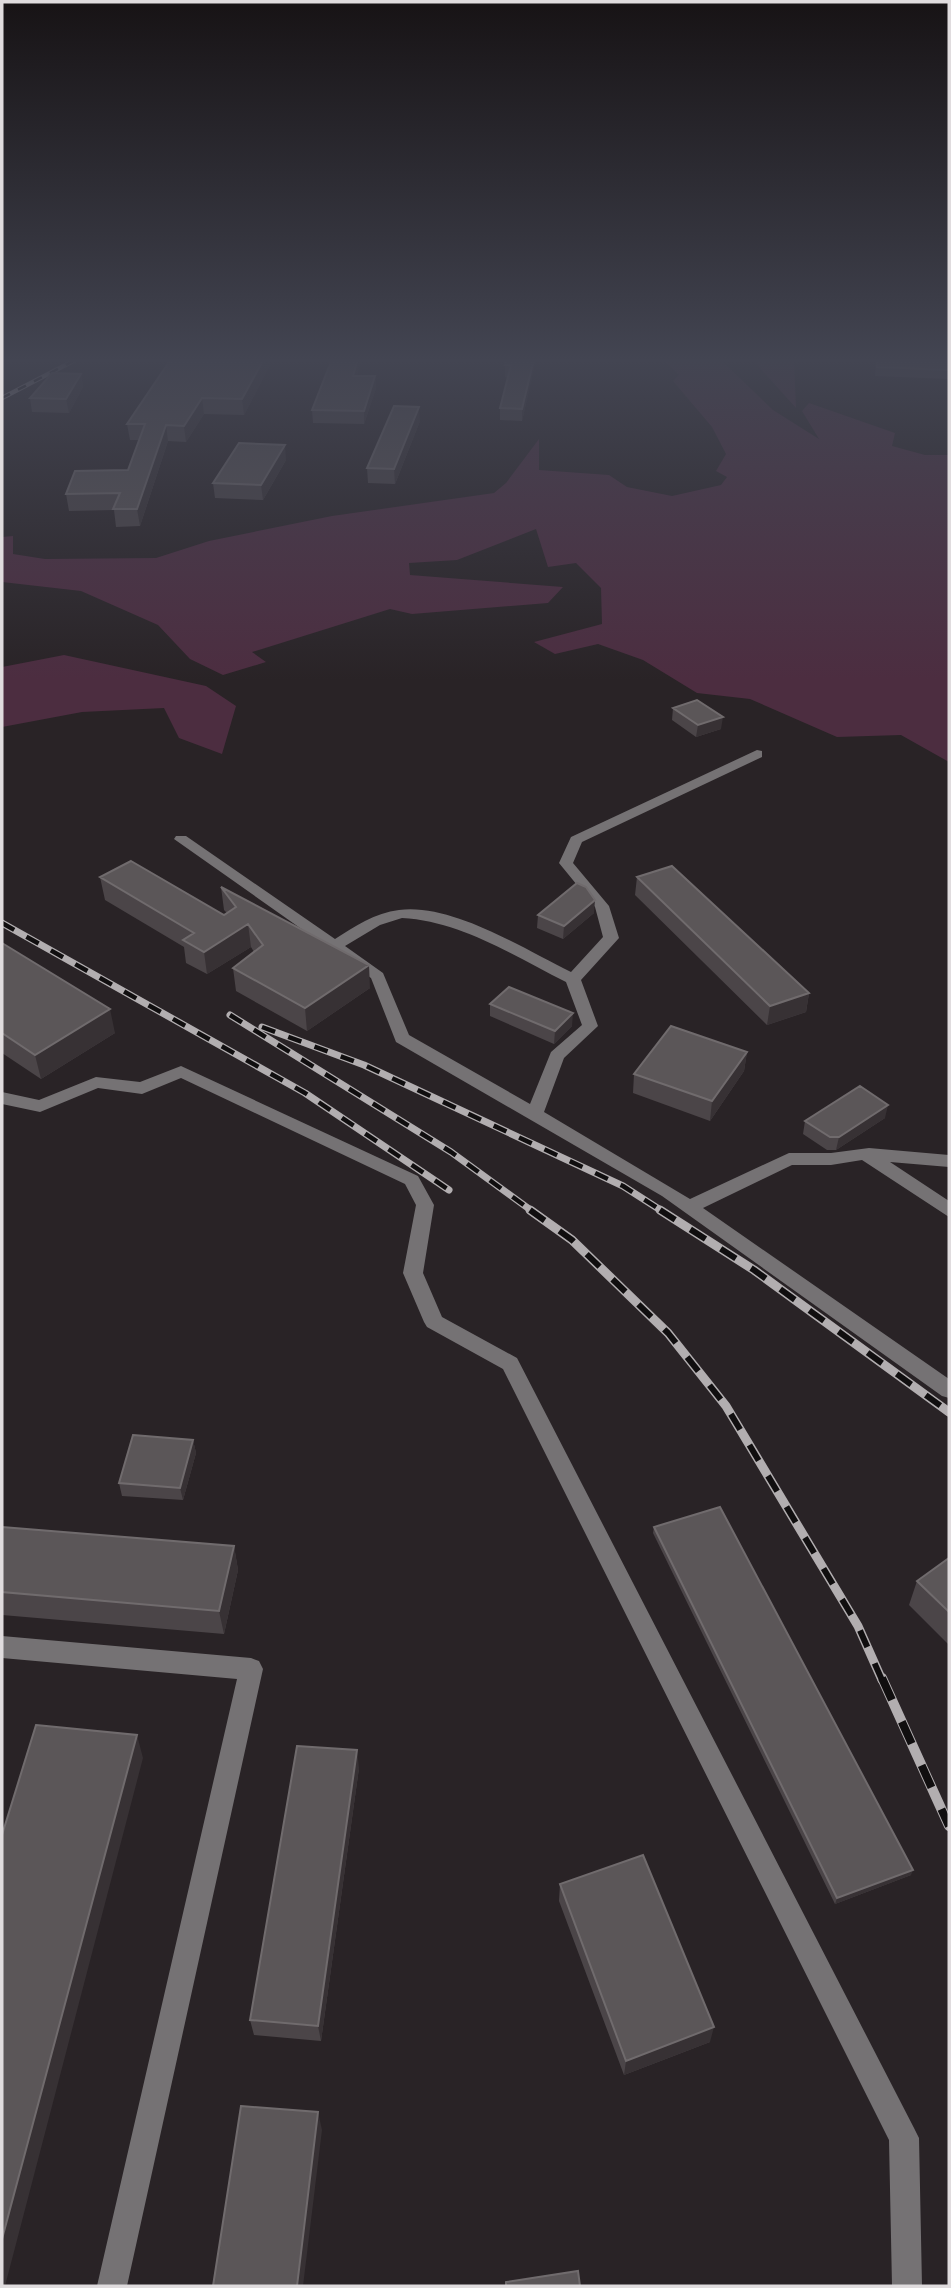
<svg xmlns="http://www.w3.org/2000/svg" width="951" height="2288" viewBox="0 0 951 2288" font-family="'PT Sans',sans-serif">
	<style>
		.green { fill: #4c2d40 }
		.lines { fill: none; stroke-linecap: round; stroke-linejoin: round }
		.minor { fill: #757274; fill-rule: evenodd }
		.rail-far3-casing { stroke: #b2aeb0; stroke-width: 4.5 }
		.rail-far2-casing { stroke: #b2aeb0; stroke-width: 7 }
		.rail-far1-casing { stroke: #b2aeb0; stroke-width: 9 }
		.rail-casing { stroke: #b2aeb0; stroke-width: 10 }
		.rail-far3 { stroke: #100e0f; stroke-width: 2.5; stroke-dasharray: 9; stroke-linecap: butt }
		.rail-far2 { stroke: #100e0f; stroke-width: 4.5; stroke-dasharray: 14; stroke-linecap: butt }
		.rail-far1 { stroke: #100e0f; stroke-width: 6; stroke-dasharray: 18; stroke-linecap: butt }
		.rail { stroke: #100e0f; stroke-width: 8; stroke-dasharray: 24; stroke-linecap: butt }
		.wall { fill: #4b4548 }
		.shaded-wall { fill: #373134 }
		.building { fill: #5b5658; stroke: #706b6d; stroke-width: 2 }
	</style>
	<rect width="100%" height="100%" fill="#292326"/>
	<path class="green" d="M663,359H720L773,410L819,439L802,411L809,403L895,433L892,446L925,455H949V762L901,735L837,737L750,699L697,693L643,660L598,644L555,654L534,642L602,624L601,588L576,563L548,567L536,529L457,560L409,563L410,575L563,587L548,603L412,614L390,609L252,652L266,662L223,675L190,659L158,625L81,591L2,582V537L13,536V554L45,559L156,558L209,541L332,516L494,493L506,483L539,439V470L609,475L627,487L672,496L721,485L727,477L716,471L726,454L712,427L673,381L679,375Z
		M752,359H794L796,408Z
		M64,655L206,686L236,706L222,754L179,738L164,708L82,712L2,727V667Z"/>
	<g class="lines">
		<path class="minor" d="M757,750L762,751V757L582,842L573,863L609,906L619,938L581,980L598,1026L564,1058L544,1112L690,1199L789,1153H831L869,1148L949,1155V1167L890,1162L949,1201V1217L862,1160L831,1165H792L703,1208L949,1379V1398L942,1396L662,1196L396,1042L371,978L174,839L176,836H186L335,939C355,926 375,913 399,910C452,903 524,949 571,972L603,937L595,907L559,863L571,837ZM402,918C461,921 514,956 566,982L582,1025L551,1052L530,1104L409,1035L383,973L345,946L380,925Z
			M181,1066L418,1176L434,1205L423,1273L442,1317L517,1358L914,2128L919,2138L922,2286H892L889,2140L503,1369L427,1327L424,1322L403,1273L416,1205L405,1184L181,1078L142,1094L98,1088L40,1112L2,1104V1092L39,1100L96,1077L140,1082Z
			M2,1636L251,1658L259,1661L263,1669L127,2286H97L237,1679L2,1658Z"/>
		<defs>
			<path id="rail-far3" d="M2,398L77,359"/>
			<path id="rail-far2" d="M2,923L305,1093L449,1190
				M230,1015L451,1152L532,1211
				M262,1027L364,1065L623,1186L662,1211"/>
			<path id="rail-far1" d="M530,1210L572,1240L668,1333L726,1406L858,1626L882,1680
				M660,1210L754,1270L949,1412"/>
			<path id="rail" d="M882,1678L949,1826"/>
		</defs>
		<use href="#rail-far3" class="rail-far3-casing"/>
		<use href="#rail-far2" class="rail-far2-casing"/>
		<use href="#rail-far1" class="rail-far1-casing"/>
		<use href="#rail" class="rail-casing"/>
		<use href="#rail-far3" class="rail-far3"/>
		<use href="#rail-far2" class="rail-far2"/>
		<use href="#rail-far1" class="rail-far1"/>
		<use href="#rail" class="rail"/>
	</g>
	<path class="wall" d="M332,359H361L357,376H375L376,388L364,424L313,423L312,410Z
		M507,359H536L522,421L500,420V408L508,378L505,377V365Z
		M876,359H949V379L875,376Z
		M270,365L244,415L204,414L186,442L168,441L140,526L116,527L114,510L69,511L66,494L128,470L139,440H130L127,424Z
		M81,374L83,387L69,413L32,412L30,398Z
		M420,421L395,484L368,483L367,468Z
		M286,460L263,500L215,498L213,483Z
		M673,708L721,729L696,737L672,720Z
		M100,877L224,915L227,913L224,910L221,887L370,988L307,1031L236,991L233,968L254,952L251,947L207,974L186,963L184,947L105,900Z
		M637,877L809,993L806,1012L767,1025L635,895Z
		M594,913L563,939L537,928L538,915Z
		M2,943L115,1033L41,1079L2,1053Z
		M490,1004L572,1026L554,1044L490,1016Z
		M747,1052L744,1071L710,1121L633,1093L634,1074Z
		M885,1118L836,1150H827L803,1134L805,1121Z
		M193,1440L196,1453L183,1500L122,1496L119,1483Z
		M2,1527L234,1546L238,1570L224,1634L2,1615Z
		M654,1527L911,1875L835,1904L653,1533Z
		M949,1558V1645L909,1605L917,1581Z
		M359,1768L321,2041L254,2035L250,2020Z
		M560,1884L710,2042L624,2075L559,1901Z"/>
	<path class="shaded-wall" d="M264,359H270V365L244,415L242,399Z
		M358,359H361L354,388L353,376Z
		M534,359H536L522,421V409Z
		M81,374L83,387L69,413L66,399Z
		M375,376L376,388L364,424V411Z
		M202,398L204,414L186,442L184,426Z
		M419,407L420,421L395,484L394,469Z
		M166,425L168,441L140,526L137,509Z
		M285,445L286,460L263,500L261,485Z
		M723,717L721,729L696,737L698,725Z
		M595,900L594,913L563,939L564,926Z
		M248,924L251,947L207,974L204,952Z
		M369,965L370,988L307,1031L305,1008Z
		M809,993L806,1012L767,1025L770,1006Z
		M110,1009L115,1033L41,1079L35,1055Z
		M573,1013L572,1026L554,1044L555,1031Z
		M747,1052L744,1071L710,1121L712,1101Z
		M888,1105L885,1118L836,1150L839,1137Z
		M193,1440L196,1453L183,1500L180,1488Z
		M234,1546L238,1570L224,1634L219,1611Z
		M137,1735L143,1758L5,2286H2V2239Z
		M357,1750L359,1768L321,2041L318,2026Z
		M913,1870L911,1875L835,1904L837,1898Z
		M714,2027L710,2042L624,2075L626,2061Z
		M318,2112L322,2130L303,2286H297Z"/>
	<path class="building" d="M171,359H264L242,399L202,398L184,426L166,425L137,509H113L120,493L66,494L75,471L128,470L145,424H127Z
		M332,359H358L353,376H375L364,411L312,410Z
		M507,359H534L522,409L500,408L511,365H505Z
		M877,359H949V370L877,367Z
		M52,373L81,374L66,399L30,398Z
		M394,406L419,407L394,469L367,468Z
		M239,443L285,445L261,485L213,483Z
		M697,700L723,717L698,725L673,708Z
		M131,861L224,915L236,907L221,887L369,965L305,1008L233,968L263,945L248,924L204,952L183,940L194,933L100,877Z
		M672,866L809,993L770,1006L637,877Z
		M577,883L586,887L595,900L564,926L538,915Z
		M2,943L110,1009L35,1055L2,1033Z
		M509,987L573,1013L555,1031L490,1004Z
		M671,1026L747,1052L712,1101L634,1074Z
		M860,1086L888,1105L839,1137H830L805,1121Z
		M133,1435L193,1440L180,1488L119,1483Z
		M720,1507L913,1870L837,1898L654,1527Z
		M2,1527L234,1546L219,1611L2,1592Z
		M949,1558V1612L917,1581Z
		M36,1725L137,1735L2,2239V1835Z
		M297,1746L357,1750L318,2026L250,2020Z
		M643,1855L714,2027L626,2061L560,1884Z
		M241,2106L318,2112L297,2286H213Z
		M578,2271L580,2286H506V2282Z"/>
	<linearGradient id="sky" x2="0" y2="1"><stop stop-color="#171315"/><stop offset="0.53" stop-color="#434552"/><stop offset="1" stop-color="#434552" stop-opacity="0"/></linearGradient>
	<rect width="951" height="680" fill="url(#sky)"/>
	<rect width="951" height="2288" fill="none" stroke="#e0dcde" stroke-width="7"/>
</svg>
